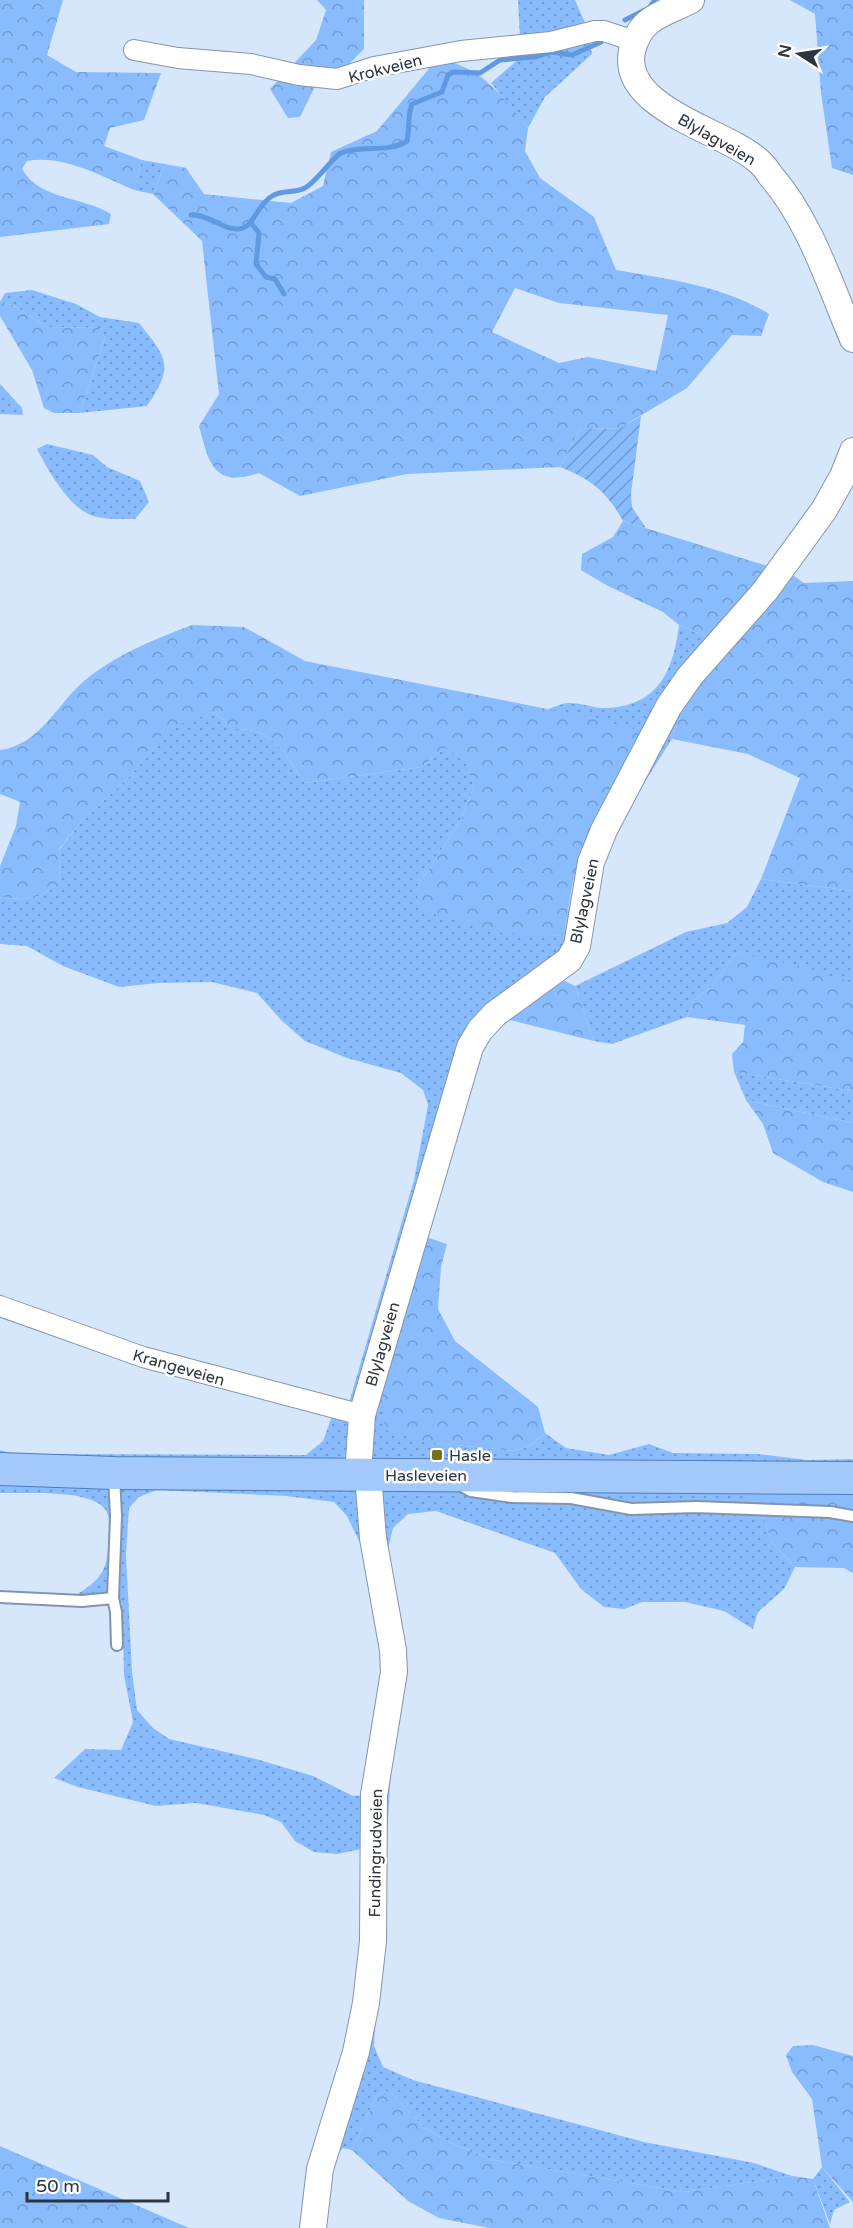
<svg xmlns="http://www.w3.org/2000/svg" width="853" height="2228" viewBox="0 0 853 2228" font-family="'Varela Round',sans-serif">
	<style>
		.grass { fill: url(#grass-dots); fill-rule: evenodd }
		.forest { fill: url(#forest-crowns); fill-rule: evenodd }
		.garden { fill: url(#garden-furrows) }
		.lines { fill: none; stroke-linecap: round; stroke-linejoin: round }
		.stream { stroke: #6099e1; stroke-width: 5 }
		.service-casing { stroke: #8395ae; stroke-width: 14 }
		.minor-casing { stroke: #8395ae; stroke-width: 22 }
		.tertiary-casing { stroke: #8395ae; stroke-width: 28 }
		.primary-casing { stroke: #507db6; stroke-width: 34 }
		.service { stroke: #fff; stroke-width: 10 }
		.minor { stroke: #fff; stroke-width: 20 }
		.tertiary { stroke: #fff; stroke-width: 26 }
		.primary { stroke: #a2c9fa; stroke-width: 32 }
		.poi-dot { fill: #777215; stroke: #fff; stroke-width: 2 }
		.labels { text-anchor: middle; stroke-width: 5; stroke-linejoin: round; paint-order: stroke }
		.street-label { font-size: 16px; fill: #2c343e; stroke: #fff }
		.poi-label { font-size: 16px; fill: #2c343e; stroke: #fff; text-anchor: start }
	</style>
	<defs>
		<pattern id="grass-dots" width="8" height="8" patternUnits="userSpaceOnUse" patternTransform="scale(1.5)"><rect width="8" height="8" fill="#89bcfe"/><path d="M2 2h.1M6 6h.1" fill="none" stroke="#709acf" stroke-width="1.8" stroke-linecap="round"/></pattern>
		<pattern id="forest-crowns" width="20" height="18" patternUnits="userSpaceOnUse" patternTransform="scale(1.5)"><rect width="20" height="18" fill="#89bcfe"/><path d="M2 6a3 3 0 1 1 6 0M12 15a3 3 0 1 1 6 0" fill="none" stroke="#709acf"/></pattern>
		<pattern id="garden-furrows" width="10" height="10" patternUnits="userSpaceOnUse" patternTransform="scale(1.5)"><rect width="10" height="10" fill="#89bcfe"/><path d="M-1 1l2-2M0 10L10 0M9 11l2-2" fill="none" stroke="#709acf"/></pattern>
	</defs>
	<rect width="100%" height="100%" fill="#d6e7fc"/>
	<path class="grass" d="M518,0H575L586,25L592,54L545,97L528,128L491,83L521,57Z
		M142,160L165,164L153,194L134,190Z
		M32,290L76,304L100,317L139,323C168,359 174,366 147,406L80,413L105,338L99,328L46,327L13,305L0,302L5,293Z
		M0,384L22,408L23,415L0,414Z
		M47,444L93,455L107,467L140,481L149,502L135,519C121,519 106,520 93,516C69,508 48,470 37,449Z
		M679,625L709,638L672,739L627,810L600,866L587,941L512,1008L475,1048L423,1236L434,1443L515,1451L531,1445L545,1433L566,1448L609,1455L649,1444L673,1453L757,1454L808,1460L853,1459V1496L749,1497L765,1521L771,1541L795,1567L784,1589L758,1612L753,1629L724,1611L685,1602H642L624,1609L604,1607L581,1589L555,1553L436,1511L408,1514L393,1528L388,1549L403,1628V1701L391,1770L374,2046L383,2067L413,2080L644,2142L754,2163L792,2176L684,2192L493,2160L451,2143L423,2127L390,2092L385,2091L376,2096L352,2150L343,2148L336,2156L301,2228L303,2196L359,1990L361,1849L337,1854L314,1852L295,1841L281,1822L264,1815L196,1803L156,1806L78,1787L54,1778L85,1749L121,1750L133,1722L124,1675L122,1603L76,1595C96,1583 107,1573 108,1548C108,1538 111,1525 108,1515C101,1487 24,1494 0,1493V1450L14,1454L306,1455L323,1441L331,1419L349,1403L414,1180L428,1105L423,1090L401,1073L347,1058L305,1041L281,1020L257,993L212,982L158,983L119,987L63,966L27,946L0,944V897C27,901 40,900 60,881L59,850L81,822L133,773L166,728L214,712L233,729C274,727 284,754 305,783L421,767L445,748L467,762L474,787L461,819L416,889L546,934L559,936L565,928L577,864L602,811L593,718L545,710C552,708 560,704 567,703C581,702 595,709 609,708C660,704 673,670 679,625ZM157,1490L286,1496L334,1502L347,1516L362,1547L384,1663L365,1795L353,1796L313,1776L256,1759L169,1739L153,1728L137,1710L132,1672L126,1555L129,1508L139,1497Z
		M761,879L853,891V983L736,953L712,986L694,1000L687,1017L612,1044L594,1041L575,986L686,932L727,923L747,907Z
		M734,1072L853,1091V1123L746,1100Z
		M822,2167L850,2202L834,2210L830,2224L813,2179Z"/>
	<path class="forest" d="M0,0H63L47,55L76,72L161,73L144,120L110,128L104,146L142,160L134,190C102,176 62,154 27,161L22,169C41,201 83,196 111,214L109,224L0,237Z
		M317,0H364V49L348,65L321,74L300,117L288,118L270,89L316,40L326,10Z
		M790,0H853V175L832,168L821,93L815,14Z
		M437,59C480,65 503,96 528,128L525,151L540,178L594,217L616,270C668,279 724,286 769,314L761,336L732,335L687,388L618,429L580,428L560,467L407,474L300,496L259,473C213,488 209,463 199,426L219,394L202,241L153,194L165,164L186,168L204,194L291,203L323,186L331,152L377,131ZM515,288L559,303L668,315L656,371L588,357L559,363L492,332Z
		M0,302L13,305L46,327L99,328L105,338L80,413H54L44,408L32,370L0,316Z
		M623,521L790,573L804,583L853,581V891L761,879L800,778L748,754L672,739L709,638L679,625L663,612L608,586L581,570L582,554L613,537Z
		M192,625L244,627L305,661L593,718L638,730C634,776 592,819 578,864C571,884 569,907 565,928L559,936L501,933L420,910L416,889L461,819L474,787L466,762L445,748L421,767L305,783C284,754 274,727 233,729L214,712L166,729L133,773L81,822L59,849L60,881C40,900 27,901 0,897V866L16,826L20,802L0,794V750C40,745 56,705 84,681C115,655 155,639 192,625Z
		M736,953L799,966L853,983V1091L734,1072L732,1054L743,1042L745,1025L687,1017L694,1000L712,986Z
		M561,979L575,986L594,1041L502,1018Z
		M746,1100L853,1123V1192L823,1182L773,1153L763,1124Z
		M423,1236L447,1244L441,1267L438,1309L455,1341L538,1407L545,1433L531,1445L515,1451L434,1443L385,1430L381,1396L390,1345Z
		M748,1496H853V1573L844,1568L795,1567L771,1541L765,1521Z
		M813,2045L853,2056V2202L822,2167L812,2099L792,2072L786,2055L793,2046Z
		M385,2091L390,2092L423,2127L451,2143L493,2160L684,2192L792,2176L813,2179L830,2228H489L439,2218L408,2201L352,2150L376,2096Z
		M0,2146L189,2228H0Z"/>
	<path class="garden" d="M641,416L631,494L632,507L646,528L623,521C607,492 591,479 560,467L580,428L618,429Z"/>
	<g class="lines">
		<path class="stream" d="M625,20L649,8L655,0
			M191,215C208,213 227,234 243,228C254,224 259,202 274,195C283,190 296,193 305,188C317,181 334,156 341,153C364,144 386,154 407,141C410,128 407,117 412,104L442,92L448,75L453,72L480,73L500,60L535,57L551,52L572,55L601,42
			M251,223L259,233L256,264L266,277L275,279L284,294"/>
		<defs>
			<path id="service" d="M114,1476L116,1516L113,1598L116,1612L117,1645
				M460,1485L471,1491L512,1497L571,1498L631,1509L696,1507L830,1512L853,1516
				M0,1597L82,1601L113,1598"/>
			<path id="minor" d="M134,50L178,58L251,64L299,75L337,79L374,67L461,51L551,42L595,31H604L634,41
				M0,1306L143,1357L362,1415"/>
			<path id="tertiary" d="M691,0C678,7 662,12 650,21C640,28 635,39 632,51C620,108 724,131 756,159C762,163 767,170 771,176C810,221 830,285 853,339
				M358,1475L362,1415L470,1047L480,1030L495,1014L569,960L577,946L591,862L604,830L669,706L690,676L765,591L824,510L843,476L853,451
				M313,2228L320,2169L356,2052L366,2003L373,1941L374,1795L394,1672L393,1650L373,1538L368,1475"/>
			<path id="primary" d="M0,1469L114,1473L853,1478"/>
		</defs>
		<use href="#service" class="service-casing"/>
		<use href="#minor" class="minor-casing"/>
		<use href="#tertiary" class="tertiary-casing"/>
		<use href="#primary" class="primary-casing"/>
		<use href="#service" class="service"/>
		<use href="#minor" class="minor"/>
		<use href="#tertiary" class="tertiary"/>
		<use href="#primary" class="primary"/>
	</g>
	<rect class="poi-dot" x="431" y="1449" width="12" height="12" rx="3"/>
	<g class="labels">
		<g class="street-label">
			<text transform="translate(385 68) rotate(-14)" y="6">Krokveien</text>
			<text transform="translate(717 139) rotate(30)" y="6">Blylagveien</text>
			<text transform="translate(584 901) rotate(-78)" y="6">Blylagveien</text>
			<text transform="translate(382 1344) rotate(-74)" y="6">Blylagveien</text>
			<text transform="translate(179 1367) rotate(16)" y="6">Krangeveien</text>
			<text x="426" y="1481">Hasleveien</text>
			<text transform="translate(375 1853) rotate(-89)" y="6">Fundingrudveien</text>
		</g>
		<g class="poi-label">
			<text x="449" y="1461">Hasle</text>
		</g>
	</g>
	<g transform="translate(799 54) rotate(282)" stroke="#ffffff" stroke-width="4.5" paint-order="stroke">
	<path d="M0-4.5L10 22L0 15L-10 22Z" fill="#2c343e"/>
	<text y="-9" font-size="16" font-weight="bold" text-anchor="middle" fill="#2c343e">N</text>
	</g>
	<path d="M27 2192v9h141v-9" fill="none" stroke="#2c343e" stroke-width="3"/>
	<text x="36" y="2192" font-size="18" fill="#2c343e" stroke="#ffffff" stroke-width="4.5" paint-order="stroke">50 m</text>
</svg>
